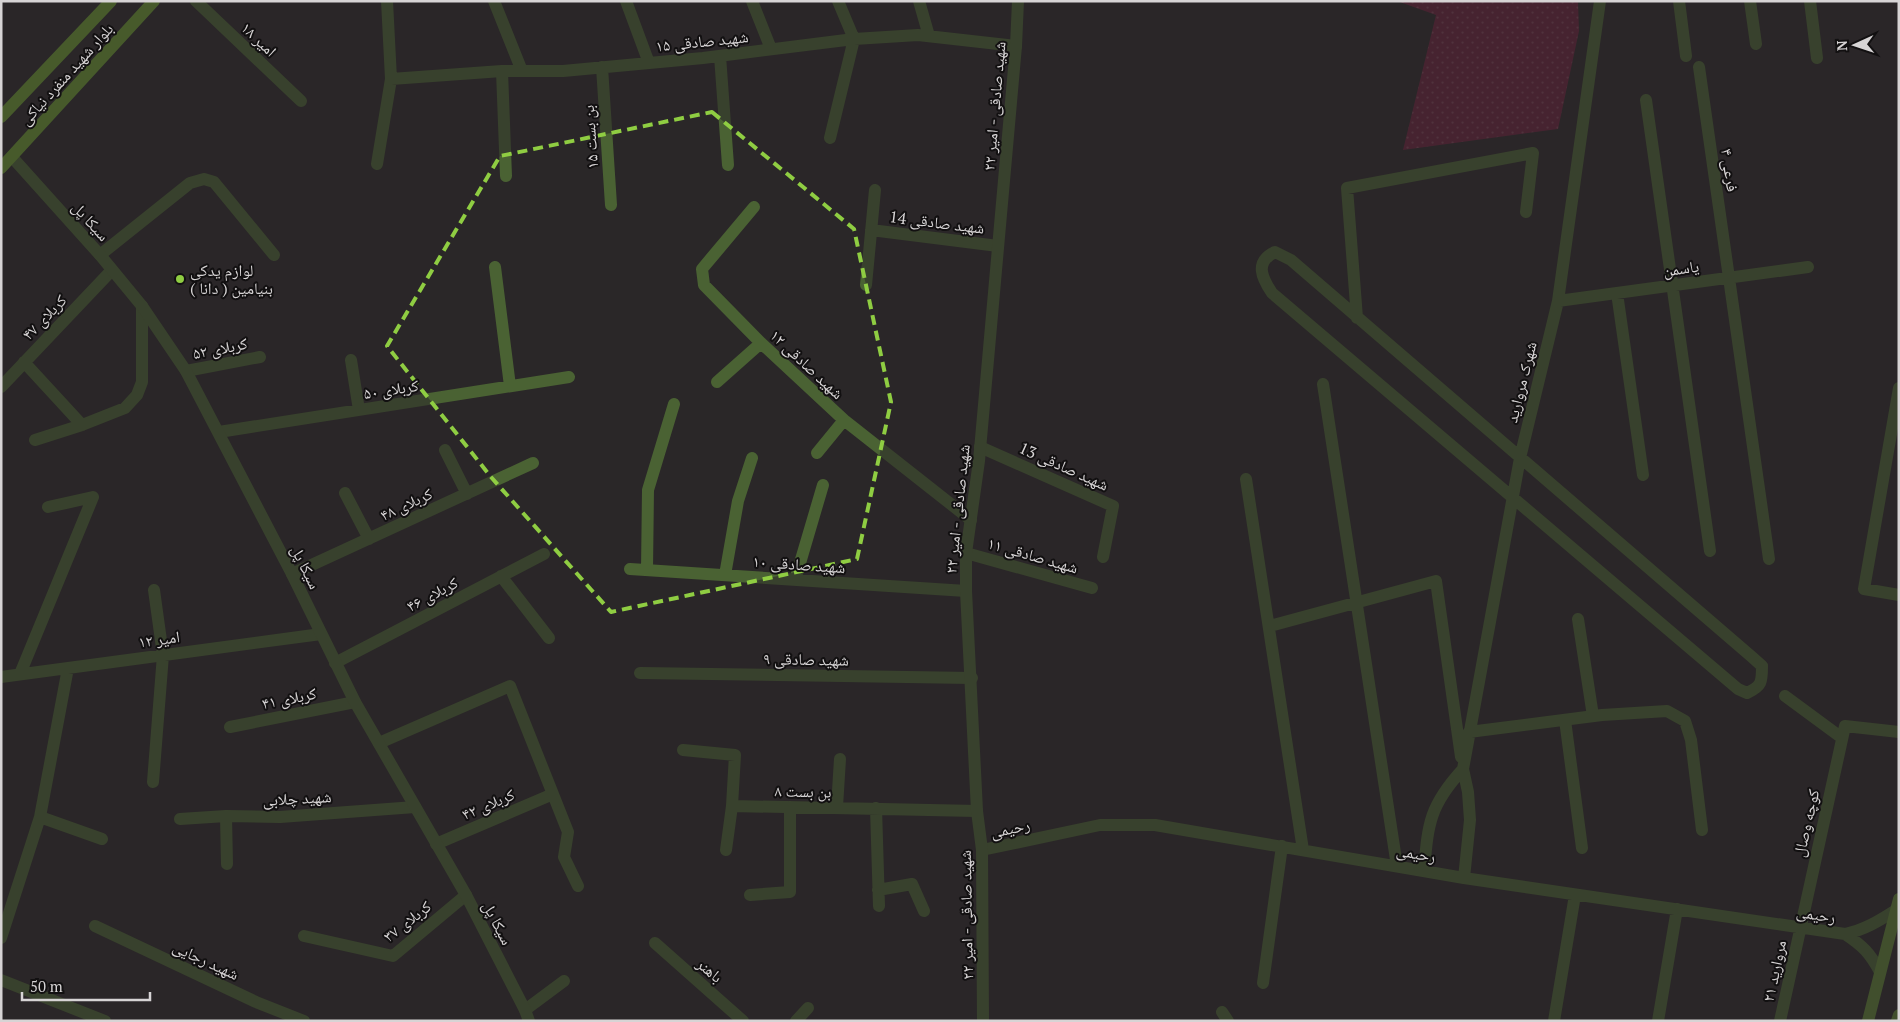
<svg xmlns="http://www.w3.org/2000/svg" width="1900" height="1022" viewBox="0 0 1900 1022" font-family="'PT Serif','Noto Naskh Arabic',serif">
	<style>
		.park { fill: url(#park-dots) }
		.lines { fill: none; stroke-linecap: round; stroke-linejoin: round }
		.minor { stroke: #4a6233; stroke-width: 12 }
		.tertiary { stroke: #4a6233; stroke-width: 12 }
		.secondary { stroke: #5d8233; stroke-width: 12 }
		.primary { stroke: #6a9a30; stroke-width: 12 }
		.marked { fill: none; stroke: #8fcd42; stroke-width: 4; stroke-dasharray: 10 6; stroke-linejoin: round }
		.poi-dot { fill: #8fcd42; stroke: #121011; stroke-width: 2 }
		.labels { text-anchor: middle; stroke-width: 4; stroke-linejoin: round; paint-order: stroke }
		.street-label { font-size: 16px; fill: #d7d4d5; stroke: #121011 }
		.poi-label { font-size: 16px; fill: #d7d4d5; stroke: #121011; text-anchor: start }
	</style>
	<defs>
		<pattern id="park-dots" width="8" height="8" patternUnits="userSpaceOnUse" patternTransform="scale(1.25)"><rect width="8" height="8" fill="#69213b"/><path d="M2 2h.1M6 6h.1" fill="none" stroke="#7e4056" stroke-width="1.8" stroke-linecap="round"/></pattern>
	</defs>
	<rect width="100%" height="100%" fill="#2a2728"/>
	<path class="park" d="M1397,1H1578L1579,31L1558,129L1403,150L1436,15Z"/>
	<g class="lines">
		<path class="minor" d="M196,1L301,101
			M494,1L522,71
			M626,1L649,63
			M752,1L771,49
			M919,1L929,36
			M1679,1L1686,56
			M1750,1L1756,44
			M1810,1L1817,58
			M720,56L728,165
			M602,67L611,205
			M1699,67L1769,559
			M502,71L506,176
			M391,79L502,71H563L703,58L854,39L918,35L1016,46
			M1646,100L1710,551
			M830,138L854,39L838,1
			M377,164L391,79L387,1
			M754,207L702,269L704,285L761,343L844,420L971,520
			M871,230L998,246
			M1275,252L1291,260L1752,657L1762,666C1762,682 1762,686 1747,693L1738,689L1272,293C1262,278 1254,262 1275,252Z
			M100,255L190,183L204,179L214,182L274,255
			M495,267L510,386
			M866,285L875,190
			M1617,293L1643,475
			M1558,301L1808,267
			M1357,318L1347,188L1533,153L1526,212
			M351,360L359,410
			M24,362L82,425
			M186,371L260,357
			M717,382L761,343
			M1323,384L1397,866
			M1,387L112,270
			M1899,388L1864,589L1899,595
			M219,432L569,377
			M35,440L82,425L125,408L137,395L142,382V306
			M980,447L1113,506L1103,557
			M445,450L467,494
			M817,453L844,420
			M1246,479L1303,850
			M345,493L369,539
			M966,553L1092,588
			M630,569L966,591
			M647,570L648,490L674,404
			M292,574L533,463
			M725,575L738,501L752,458
			M501,576L549,638
			M795,580L823,485
			M1578,619L1593,716
			M1270,626L1436,581L1461,757
			M335,663L544,554
			M640,673L972,678
			M20,674L93,497L48,507
			M1,677L321,634
			M1785,696L1842,738
			M1565,720L1582,848
			M230,727L355,702
			M1469,732L1602,715L1667,711L1685,721L1691,740L1702,830
			M379,743L510,686L568,832L564,857L578,886
			M683,750L735,755L732,806L977,811
			M153,782L163,655L154,590
			M837,807L840,759
			M876,808L879,906
			M226,816L227,864
			M40,817L102,839
			M180,819L226,816L280,817L415,807
			M436,844L553,794
			M726,850L732,806
			M982,850L1100,825H1155L1464,878L1845,934C1864,930 1879,921 1896,910
			M1424,871C1428,824 1429,806 1463,769
			M1464,878L1470,820L1468,792L1463,769L1520,458L1558,301L1600,1
			M878,890L912,884L924,911
			M750,895L790,892V807
			M95,926L256,1002L304,1021
			M1845,934C1863,946 1870,953 1880,972
			M304,936L393,956L466,895
			M1,938L40,817L68,668
			M655,943L743,1021
			M1,980L105,1021
			M1263,983L1282,846
			M525,1010L564,981
			M1222,1012L1228,1021
			M796,1021L808,1008
			M1554,1021L1575,895
			M1658,1021L1677,909
			M1780,1021L1845,726L1899,732"/>
		<path class="tertiary" d="M12,157L100,255L142,306L186,371L292,574L355,702L466,895L525,1010L529,1021
			M983,1021L982,850L977,811L966,591V553L979,461L1016,46L1018,1"/>
		<path class="secondary" d="M1868,1021L1899,899
			M1897,1021L1899,1015"/>
		<path class="primary" d="M1,117L111,1
			M1,168L154,1"/>
	</g>
	<path d="M0 0H1900V1022H0ZM712,112L854,229L891,402L857,559L611,612L491,477L387,346L500,156Z" fill="#2a2728" fill-opacity=".55" fill-rule="evenodd"/>
	<path class="marked" d="M712,112L854,229L891,402L857,559L611,612L491,477L387,346L500,156Z"/>
	<circle class="poi-dot" cx="180" cy="279" r="5"/>
	<g class="labels">
		<g class="street-label">
			<text transform="translate(259 39) rotate(43)" y="6">امیر ۱۸</text>
			<text transform="translate(702 41) rotate(-6)" y="6">شهید صادقی ۱۵</text>
			<text transform="translate(66 74) rotate(-48)" y="6">بلوار شهید منفرد نیاکی</text>
			<text transform="translate(994 106) rotate(-85)" y="6">شهید صادقی - امیر ۲۲</text>
			<text transform="translate(590 137) rotate(-94)" y="6">بن بست ۱۵</text>
			<text transform="translate(1730 170) rotate(82)" y="6">فرعی ۴</text>
			<text transform="translate(91 221) rotate(48)" y="6">سیکا پل</text>
			<text transform="translate(937 222) rotate(7)" y="6">شهید صادقی 14</text>
			<text transform="translate(1681 268) rotate(-8)" y="6">یاسمن</text>
			<text transform="translate(44 317) rotate(-46)" y="6">کربلای ۴۷</text>
			<text transform="translate(220 348) rotate(-11)" y="6">کربلای ۵۲</text>
			<text transform="translate(807 364) rotate(43)" y="6">شهید صادقی ۱۲</text>
			<text transform="translate(1521 382) rotate(-76)" y="6">شهرک مروارید</text>
			<text transform="translate(391 389) rotate(-9)" y="6">کربلای ۵۰</text>
			<text transform="translate(1064 466) rotate(24)" y="6">شهید صادقی 13</text>
			<text transform="translate(406 504) rotate(-25)" y="6">کربلای ۴۸</text>
			<text transform="translate(957 509) rotate(-84)" y="6">شهید صادقی - امیر ۲۲</text>
			<text transform="translate(1033 555) rotate(16)" y="6">شهید صادقی ۱۱</text>
			<text transform="translate(799 564) rotate(4)" y="6">شهید صادقی ۱۰</text>
			<text transform="translate(306 567) rotate(64)" y="6">سیکا پل</text>
			<text transform="translate(432 594) rotate(-28)" y="6">کربلای ۴۶</text>
			<text transform="translate(159 639) rotate(-8)" y="6">امير ۱۲</text>
			<text transform="translate(806 659) rotate(1)" y="6">شهید صادقی ۹</text>
			<text transform="translate(289 698) rotate(-11)" y="6">کربلای ۴۱</text>
			<text transform="translate(803 791) rotate(1)" y="6">بن بست ۸</text>
			<text transform="translate(297 798) rotate(-3)" y="6">شهید چلابی</text>
			<text transform="translate(488 804) rotate(-23)" y="6">کربلای ۴۲</text>
			<text transform="translate(1806 823) rotate(-77)" y="6">کوچه وصال</text>
			<text transform="translate(1010 828) rotate(-12)" y="6">رحیمی</text>
			<text transform="translate(1416 853) rotate(10)" y="6">رحیمی</text>
			<text transform="translate(1816 914) rotate(9)" y="6">رحیمی</text>
			<text transform="translate(966 915) rotate(-91)" y="6">شهید صادقی - امیر ۲۲</text>
			<text transform="translate(407 921) rotate(-38)" y="6">کربلای ۳۷</text>
			<text transform="translate(498 923) rotate(63)" y="6">سیکا پل</text>
			<text transform="translate(206 960) rotate(25)" y="6">شهید رجایی</text>
			<text transform="translate(710 970) rotate(41)" y="6">باهنر</text>
			<text transform="translate(1774 971) rotate(-78)" y="6">مروارید ۲۱</text>
		</g>
		<g class="poi-label">
			<text x="190" y="276">لوازم یدکی<tspan x="190" dy="18">بنیامین ( دانا )</tspan></text>
		</g>
	</g>
	<rect width="1900" height="1022" fill="none" stroke="#d7d4d5" stroke-width="5"/>
	<g transform="translate(1855 45) rotate(267)" stroke="#121011" stroke-width="4" paint-order="stroke">
	<path d="M0-4L9 19L0 12L-9 19Z" fill="#d7d4d5"/>
	<text y="-8" font-size="14" font-weight="bold" text-anchor="middle" fill="#d7d4d5">N</text>
	</g>
	<path d="M22 992v8h128v-8" fill="none" stroke="#d7d4d5" stroke-width="2.5"/>
	<text x="30" y="992" font-size="15" fill="#d7d4d5" stroke="#121011" stroke-width="4" paint-order="stroke">50 m</text>
</svg>
